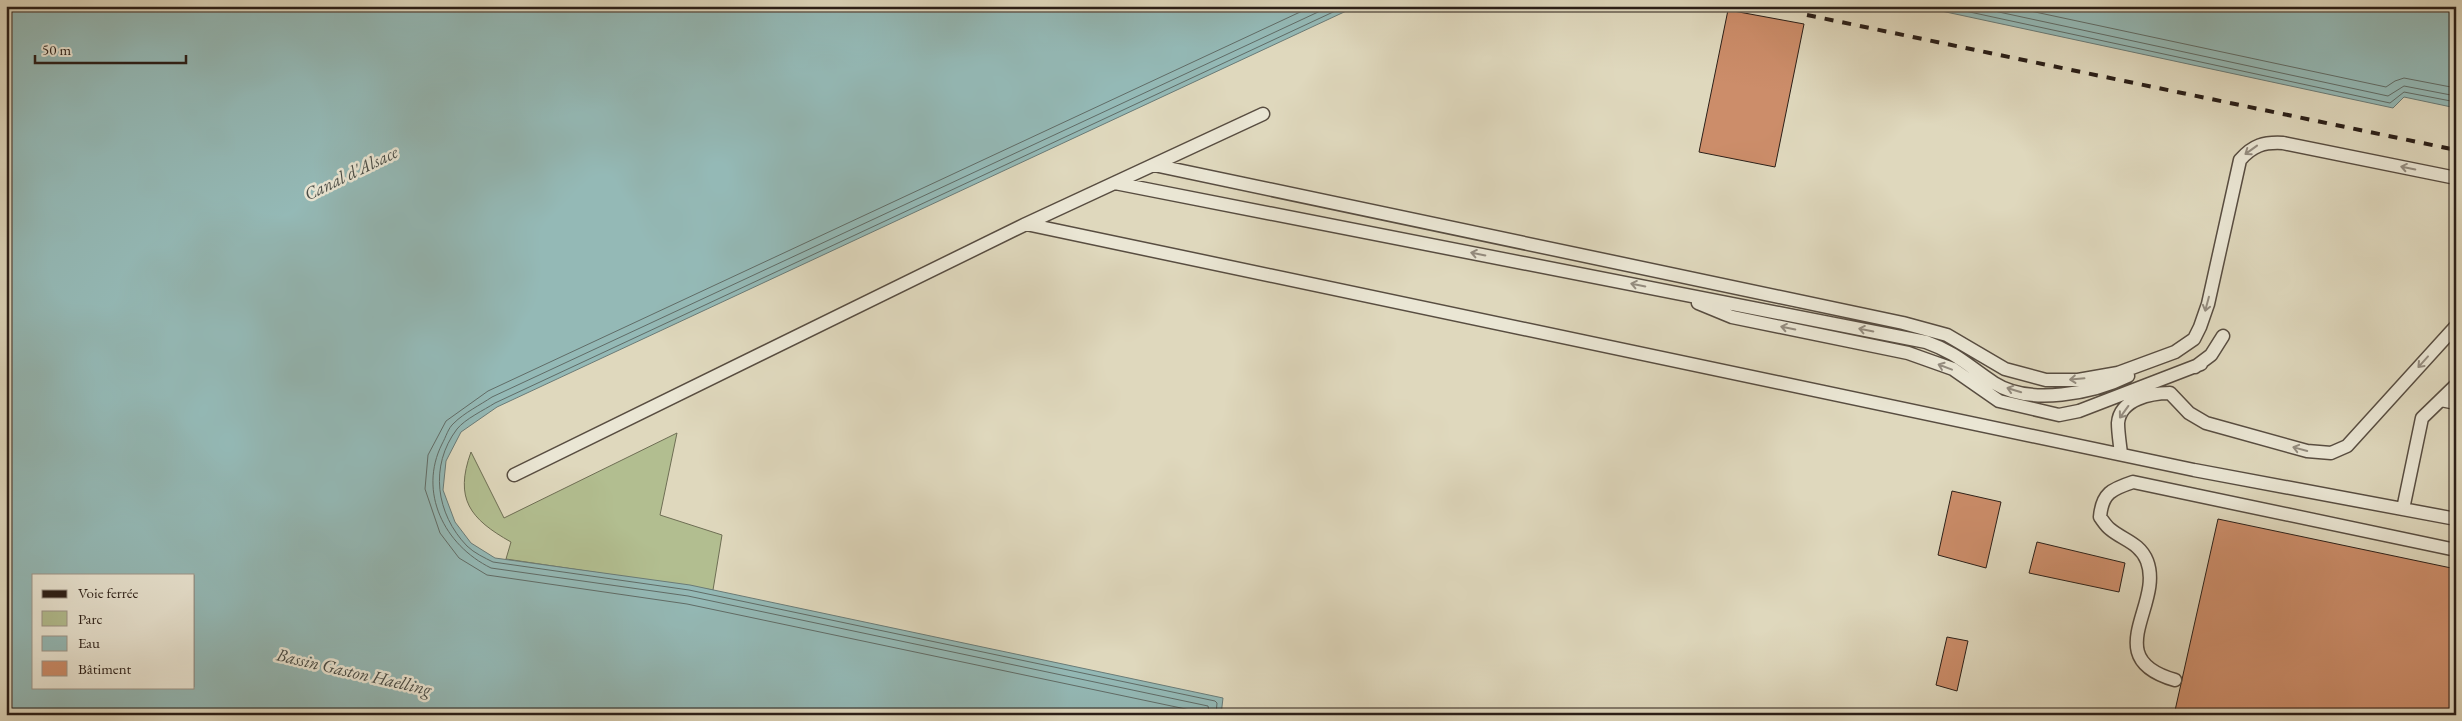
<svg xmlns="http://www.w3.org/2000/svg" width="2462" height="721" viewBox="0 0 2462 721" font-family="'EB Garamond',serif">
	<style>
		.green { fill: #b2be90; stroke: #6e6e54 }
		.water { fill: #94b9b6; stroke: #6a7b77; fill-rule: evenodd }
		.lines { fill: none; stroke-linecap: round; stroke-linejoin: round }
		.shore { stroke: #606c67; stroke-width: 1 }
		.building { fill: #cc8d6a; stroke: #2b1f18 }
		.lane-casing { stroke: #584d41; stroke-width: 15 }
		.lane { stroke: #eae6d4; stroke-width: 12 }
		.rail { stroke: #2b1f18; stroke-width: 4; stroke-dasharray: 9 9; stroke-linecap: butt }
		.oneway { stroke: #948c7f }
		.labels { text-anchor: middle; stroke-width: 5; stroke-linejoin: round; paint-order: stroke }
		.water-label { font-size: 18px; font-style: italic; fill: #4a4d47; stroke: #eae6d4 }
	</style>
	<rect width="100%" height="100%" fill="#dfd8bd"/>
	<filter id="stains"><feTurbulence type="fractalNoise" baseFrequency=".004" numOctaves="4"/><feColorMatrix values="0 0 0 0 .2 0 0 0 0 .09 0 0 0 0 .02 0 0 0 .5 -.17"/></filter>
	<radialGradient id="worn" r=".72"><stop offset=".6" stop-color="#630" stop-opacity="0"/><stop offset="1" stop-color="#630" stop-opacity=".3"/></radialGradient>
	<path class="green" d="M677,433L660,515L722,535L713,590L506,559L511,542C470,519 454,499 471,452L504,518Z"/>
	<path class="water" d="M6,6H1357L497,407L461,432L446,461L443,490L455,522L471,543L495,558L690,585L1223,698L1221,715H6ZM34,575H194V687H34Z
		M1918,6H2456V108L2404,97L2393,108Z"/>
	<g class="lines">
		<path class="shore" d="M1942,6L2390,103L2404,92L2456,102
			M1971,6L2388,96L2404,86L2456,96
			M2007,6L2386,87L2395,81L2404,78L2456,88
			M1202,715L1200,712L687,604L487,575L459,558L440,533L425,489L428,455L446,421L488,391L1313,6
			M1210,715L1208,706L688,596L491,568C444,545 418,492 442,444C446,437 448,428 454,423C464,413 480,405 492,397L1331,6
			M1216,715L1217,703L1215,701L689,590L493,562C485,558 474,553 467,546C436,514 429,466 457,429C465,419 484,410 495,403L1346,6"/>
	</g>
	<path class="building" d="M1728,10L1804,24L1775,167L1699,152Z
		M1952,491L2001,502L1986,568L1938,555Z
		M2218,519L2456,569V715H2174Z
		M2037,542L2125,563L2119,592L2029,573Z
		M1947,637L1968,641L1957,691L1936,685Z"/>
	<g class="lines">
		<defs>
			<path id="lane" d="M1154,165L1903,323L1947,335L2005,369L2046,380H2078L2118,373L2175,352L2194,339L2200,327L2208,304L2240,160C2253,145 2264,142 2283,143L2456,178
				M1115,183L1926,342C1957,353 1968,366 1994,383C2030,406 2094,393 2128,376
				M1026,224L1263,114
				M1698,303L1732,317L1908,353L1953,369L1999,401L2059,415L2079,411L2201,364
				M2195,367L2211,355L2223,336
				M2441,400L2456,403
				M2121,454C2120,444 2118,433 2118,423C2120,399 2151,393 2170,393L2189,413L2206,423L2307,451L2331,453L2347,446L2456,326
				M514,475L1026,224L2194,470L2456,519
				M2403,509L2422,418L2456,385
				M2175,680C2098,658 2164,605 2147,561C2140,543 2123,540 2110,529C2106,526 2103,521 2100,517C2102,493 2112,489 2133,482L2456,550"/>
		</defs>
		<use href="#lane" class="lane-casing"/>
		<use href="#lane" class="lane"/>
		<path class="rail" d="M1807,15L2456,150"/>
	</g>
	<defs><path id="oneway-shaft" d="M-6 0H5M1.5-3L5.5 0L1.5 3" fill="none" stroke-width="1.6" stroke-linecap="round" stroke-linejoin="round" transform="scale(1.25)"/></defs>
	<g class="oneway">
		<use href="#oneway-shaft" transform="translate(2251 150) rotate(144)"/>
		<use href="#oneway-shaft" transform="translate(2408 168) rotate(-168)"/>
		<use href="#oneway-shaft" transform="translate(1478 254) rotate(-169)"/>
		<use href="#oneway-shaft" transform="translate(1638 285) rotate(-169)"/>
		<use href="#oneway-shaft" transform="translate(2207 304) rotate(105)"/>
		<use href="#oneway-shaft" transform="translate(1788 328) rotate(-168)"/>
		<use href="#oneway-shaft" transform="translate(1866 330) rotate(-169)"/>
		<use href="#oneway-shaft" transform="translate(2423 362) rotate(132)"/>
		<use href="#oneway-shaft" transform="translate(1945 367) rotate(-159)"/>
		<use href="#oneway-shaft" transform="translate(2077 379) rotate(175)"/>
		<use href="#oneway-shaft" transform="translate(2014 390) rotate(-163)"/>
		<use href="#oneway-shaft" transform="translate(2124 412) rotate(126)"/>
		<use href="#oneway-shaft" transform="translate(2300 449) rotate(-165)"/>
	</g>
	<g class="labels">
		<g class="water-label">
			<text transform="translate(351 173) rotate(-26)" y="6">Canal d'Alsace</text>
			<text transform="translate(354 672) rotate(13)" y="6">Bassin Gaston Haelling</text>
		</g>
	</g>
	<rect width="2462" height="721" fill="none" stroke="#dfd8bd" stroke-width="25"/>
	<rect x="8" y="8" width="2447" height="706" fill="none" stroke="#2b1f18" stroke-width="2.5"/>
	<rect x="12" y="12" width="2437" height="696" fill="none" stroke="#2b1f18"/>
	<rect x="32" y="574" width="162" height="115" fill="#eae6d4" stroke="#9e9689"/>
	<rect x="42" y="590" width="25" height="8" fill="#2b1f18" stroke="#9e9689"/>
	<text x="78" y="598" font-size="15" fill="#2b1f18">Voie ferrée</text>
	<rect x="42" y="611" width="25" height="15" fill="#b2be90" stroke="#9e9689"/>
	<text x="78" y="624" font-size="15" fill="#2b1f18">Parc</text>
	<rect x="42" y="636" width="25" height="15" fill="#94b9b6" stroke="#9e9689"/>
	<text x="78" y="648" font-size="15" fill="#2b1f18">Eau</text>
	<rect x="42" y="661" width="25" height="15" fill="#cc8d6a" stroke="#9e9689"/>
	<text x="78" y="674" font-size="15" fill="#2b1f18">Bâtiment</text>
	<path d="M35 55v8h151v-8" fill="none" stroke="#2b1f18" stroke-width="2.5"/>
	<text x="42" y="55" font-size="15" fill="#2b1f18" stroke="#eae6d4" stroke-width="4" paint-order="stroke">50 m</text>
	<rect width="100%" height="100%" filter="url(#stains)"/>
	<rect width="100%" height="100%" fill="url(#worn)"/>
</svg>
